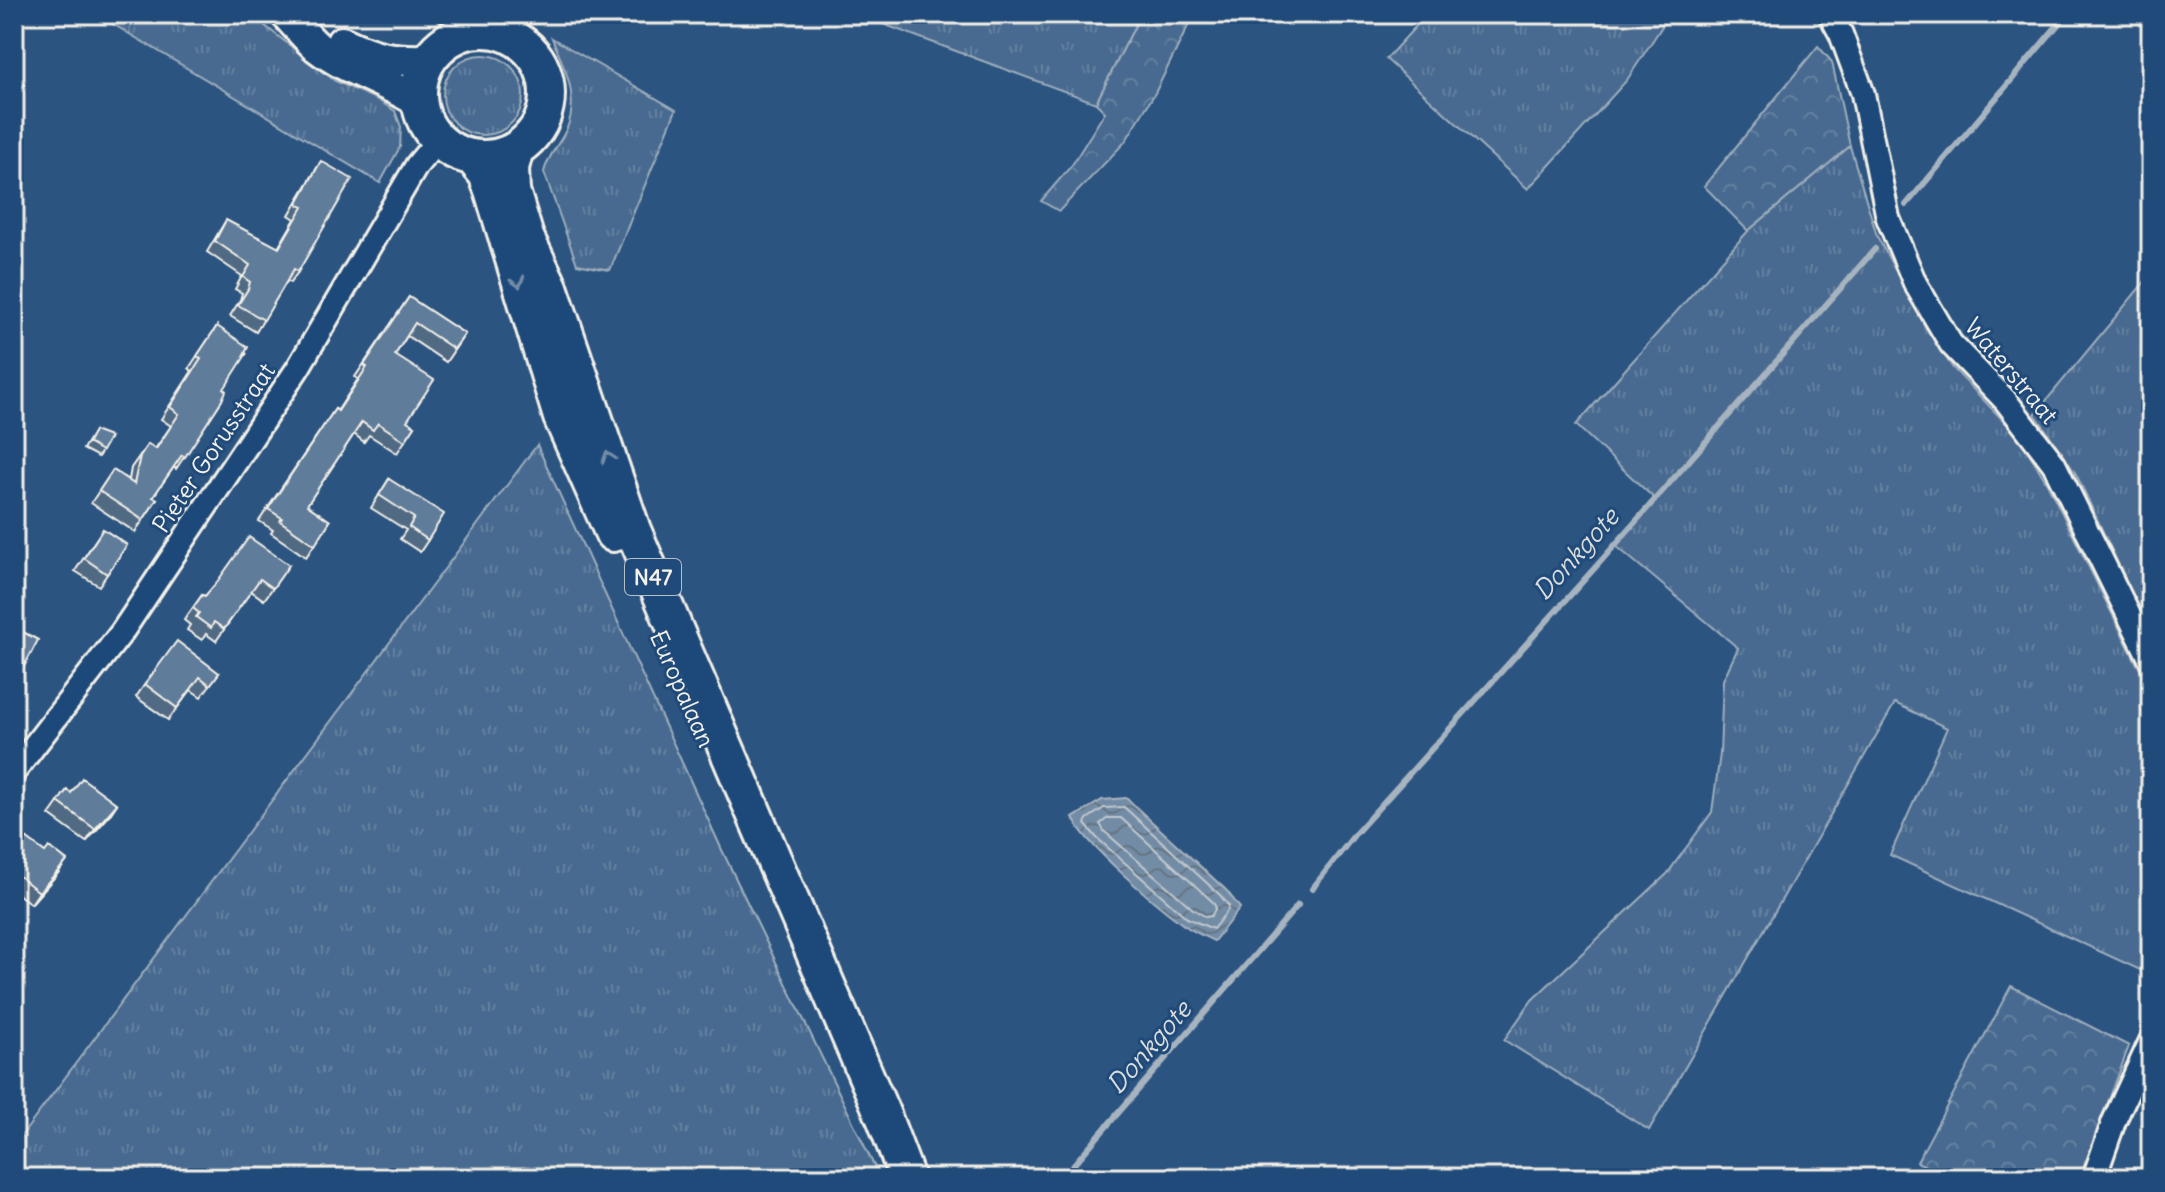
<svg xmlns="http://www.w3.org/2000/svg" width="2165" height="1192" viewBox="0 0 2165 1192" font-family="Delius,sans-serif">
	<style>
		.grass { fill: url(#grass-tufts); stroke: #9eaebc; stroke-width: 2 }
		.forest { fill: url(#forest-crowns); stroke: #9eaebc; stroke-width: 2 }
		.water { fill: url(#water-waves); stroke: #a7b4c0; stroke-width: 2 }
		.lines { fill: none; stroke-linecap: round; stroke-linejoin: round }
		.shore { stroke: #c0c9ce; stroke-width: 2 }
		.stream { stroke: #a7b4c0; stroke-width: 6 }
		.minor-casing { stroke: #f4f1e8; stroke-width: 28 }
		.secondary-casing { stroke: #f4f1e8; stroke-width: 36 }
		.primary-casing { stroke: #f4f1e8; stroke-width: 40 }
		.minor { stroke: #1f4a7a; stroke-width: 22 }
		.secondary { stroke: #1f4a7a; stroke-width: 30 }
		.primary { stroke: #1f4a7a; stroke-width: 34 }
		.wall { fill: #516a84; stroke: #f4f1e8; stroke-width: 2 }
		.shaded-wall { fill: #42566c; stroke: #f4f1e8; stroke-width: 2 }
		.building { fill: #5e7b9a; stroke: #f4f1e8; stroke-width: 2 }
		.oneway { stroke: #748da6 }
		.labels { text-anchor: middle; stroke-width: 6; stroke-linejoin: round; paint-order: stroke }
		.shield { fill: #1f4a7a; stroke: #b4bfc7; stroke-width: 2 }
		.shield-label { font-size: 22px; font-weight: bold; fill: #f4f1e8 }
		.street-label { font-size: 24px; fill: #f4f1e8; stroke: #1f4a7a }
		.water-label { font-size: 26px; font-style: italic; fill: #dadddb; stroke: #1f4a7a }
	</style>
	<defs>
		<pattern id="grass-tufts" width="24" height="20" patternUnits="userSpaceOnUse" patternTransform="scale(2)"><rect width="24" height="20" fill="#496b90"/><path d="M3 7l-1-3M5 7V3M7 7l1-3M15 17l-1-3M17 17v-4M19 17l1-3" fill="none" stroke="#6481a0"/></pattern>
		<pattern id="forest-crowns" width="20" height="18" patternUnits="userSpaceOnUse" patternTransform="scale(2)"><rect width="20" height="18" fill="#496b90"/><path d="M2 6a3 3 0 1 1 6 0M12 15a3 3 0 1 1 6 0" fill="none" stroke="#6481a0"/></pattern>
		<pattern id="water-waves" width="16" height="10" patternUnits="userSpaceOnUse" patternTransform="scale(2)"><rect width="16" height="10" fill="#738ca6"/><path d="M0 5q4-4 8 0t8 0" fill="none" stroke="#647484"/></pattern>
	</defs>
	<rect width="100%" height="100%" fill="#2c5481"/>
	<filter id="ink" filterUnits="userSpaceOnUse"><feTurbulence type="fractalNoise" baseFrequency=".0125" numOctaves="2"/><feDisplacementMap in="SourceGraphic" scale="16" xChannelSelector="R" yChannelSelector="G"/><feConvolveMatrix kernelMatrix="1 2 1 2 8 2 1 2 1" color-interpolation-filters="sRGB"/></filter>
	<g filter="url(#ink)">
		<path class="grass" d="M96,14H250L335,81L376,99L395,111L401,127L400,147L380,183Z
			M856,14H1141L1096,103Z
			M1427,14H1670L1627,80L1528,189L1386,59Z
			M552,38L676,110L610,270L577,264L544,172C548,155 560,144 567,128C580,96 564,67 552,38Z
			M443 95a40 40 0 1 1 80 0a40 40 0 1 1-80 0Z
			M1850,146L1877,236L1926,328L1953,368L2020,438L2047,483L2151,692V975L1890,855L1947,728L1895,703L1649,1130L1504,1040L1532,1000L1667,874L1712,812L1720,754L1723,680L1738,648L1616,546L1656,500L1576,425L1748,231Z
			M2151,274V634L2076,474L2035,414Z
			M537,445L722,850L880,1178H14V1146Z"/>
		<path class="forest" d="M1141,14H1173L1189,24L1155,93L1125,142L1059,211L1041,201L1072,165L1105,112L1096,103Z
			M1818,46L1832,62L1850,146L1748,231L1704,186Z
			M2011,986L2129,1046L2080,1178H1950L1917,1162Z"/>
		<path class="water" d="M1126,798L1226,890L1240,908L1214,941C1203,936 1190,930 1181,923C1154,903 1086,845 1073,818L1102,800Z"/>
		<g class="lines">
			<path class="shore" d="M1124,807L1220,895L1229,906L1228,910L1213,929L1187,918L1097,838L1085,824L1087,819L1104,808Z
				M1108,818H1121L1213,902L1216,908L1211,916L1206,917L1193,909L1104,831L1100,824Z"/>
			<path class="stream" d="M1906,205L2067,14
				M1312,889L1355,834L1601,561L1875,249
				M1062,1178L1298,905"/>
			<defs>
				<path id="minor" d="M1830,14L1841,34L1863,94L1888,218L1915,283L1951,344L2005,400L2054,464L2151,660
					M14,772L122,632L249,442L298,368L417,165L438,140
					M2094,1178L2114,1121L2151,1041"/>
				<path id="secondary" d="M286,14C296,25 306,37 317,47C348,71 387,81 419,102
					M342,42C375,58 391,61 428,60"/>
				<path id="primary" d="M419 94a64 64 0 1 1 128 0a64 64 0 1 1-128 0Z
					M516,149L511,168L512,191L526,237L550,287L633,530L885,1120L907,1178
					M472,157L486,174L492,190L561,417L613,534"/>
			</defs>
			<use href="#minor" class="minor-casing"/>
			<use href="#secondary" class="secondary-casing"/>
			<use href="#primary" class="primary-casing"/>
			<use href="#minor" class="minor"/>
			<use href="#secondary" class="secondary"/>
			<use href="#primary" class="primary"/>
		</g>
		<path class="wall" d="M321,161L298,272L290,283L287,281L256,332L230,316L240,300L242,293L235,289L242,276L207,252L226,220L278,248L295,219L289,215Z
			M409,297L465,334L446,362L407,336L395,355L407,421L415,426L397,453L369,435L364,442L354,434L307,505L330,521L306,557L271,533L273,530L259,521L335,409L338,410L358,379L355,377Z
			M217,326L224,389L222,400L176,469L174,467L153,497L157,499L135,532L91,503L113,470L129,480L131,468L148,444L155,449L171,426L161,419L192,371L189,368Z
			M94,431L102,451L98,457L83,449Z
			M389,479L428,540L420,552L400,539L406,530L371,508Z
			M103,529L127,545L99,586L75,571Z
			M289,565L264,600L251,591L216,641L206,634L202,640L187,630L190,625L184,620L202,595L205,596Z
			M14,627L26,663L15,678L14,677Z
			M219,673L201,697L191,690L168,720L136,697L145,684Z
			M67,790L71,793L117,804L109,816L86,842L49,815Z
			M14,853L58,873L31,904L14,891Z"/>
		<path class="shaded-wall" d="M117,804L109,816L86,842L95,829Z
			M67,861L58,873L31,904L39,892Z"/>
		<path class="building" d="M321,161L352,179L298,272L294,269L264,320L238,305L248,289L250,282L243,277L250,265L215,241L226,220L279,248L303,207L297,204Z
			M409,297L465,334L454,349L415,323L395,355L434,380L407,421L415,426L405,441L378,423L373,430L362,422L307,505L330,521L315,545L280,521L282,518L268,509L335,409L338,411L367,367L364,365Z
			M217,326L248,347L244,355L247,353L224,389L226,391L222,400L185,457L182,455L153,497L157,499L143,520L99,491L113,470L134,484L140,456L148,444L156,449L179,414L170,407L201,359L197,356Z
			M94,431L110,437L102,451L88,443Z
			M389,479L444,514L428,540L409,527L414,518L379,495Z
			M103,529L127,545L107,574L84,558Z
			M249,537L289,565L273,588L260,579L224,629L214,622L211,628L196,617L199,613L193,608L202,595L205,596L217,582Z
			M14,627L38,640L26,663L15,658L14,660Z
			M177,641L219,673L210,685L200,677L177,708L145,684Z
			M82,778L117,804L95,829L58,802L67,790L71,793Z
			M26,838L45,852L49,847L67,861L39,892L14,872V853Z"/>
		<defs><path id="oneway-chevron" d="M-2-3.5L2.5 0L-2 3.5" fill="none" stroke-width="1.6" stroke-linecap="round" stroke-linejoin="round" transform="scale(2)"/></defs>
		<g class="oneway">
			<use href="#oneway-chevron" transform="translate(518 282) rotate(74)"/>
			<use href="#oneway-chevron" transform="translate(608 457) rotate(-109)"/>
		</g>
	</g>
	<g class="labels">
		<rect class="shield" x="625" y="559" width="56" height="36" rx="6"/>
		<g class="shield-label">
			<text x="653" y="585">N47</text>
		</g>
		<g class="street-label">
			<text transform="translate(2011 371) rotate(50)" y="8">Waterstraat</text>
			<text transform="translate(214 448) rotate(-56)" y="8">Pieter Gorusstraat</text>
			<text transform="translate(682 689) rotate(66)" y="8">Europalaan</text>
		</g>
		<g class="water-label">
			<text transform="translate(1576 554) rotate(-48)" y="9">Donkgote</text>
			<text transform="translate(1149 1047) rotate(-49)" y="9">Donkgote</text>
		</g>
	</g>
	<rect width="2165" height="1192" fill="none" stroke="#1f4a7a" stroke-width="48"/>
	<rect x="24" y="24" width="2117" height="1144" fill="none" stroke="#f4f1e8" stroke-width="3" filter="url(#ink)"/>
</svg>
